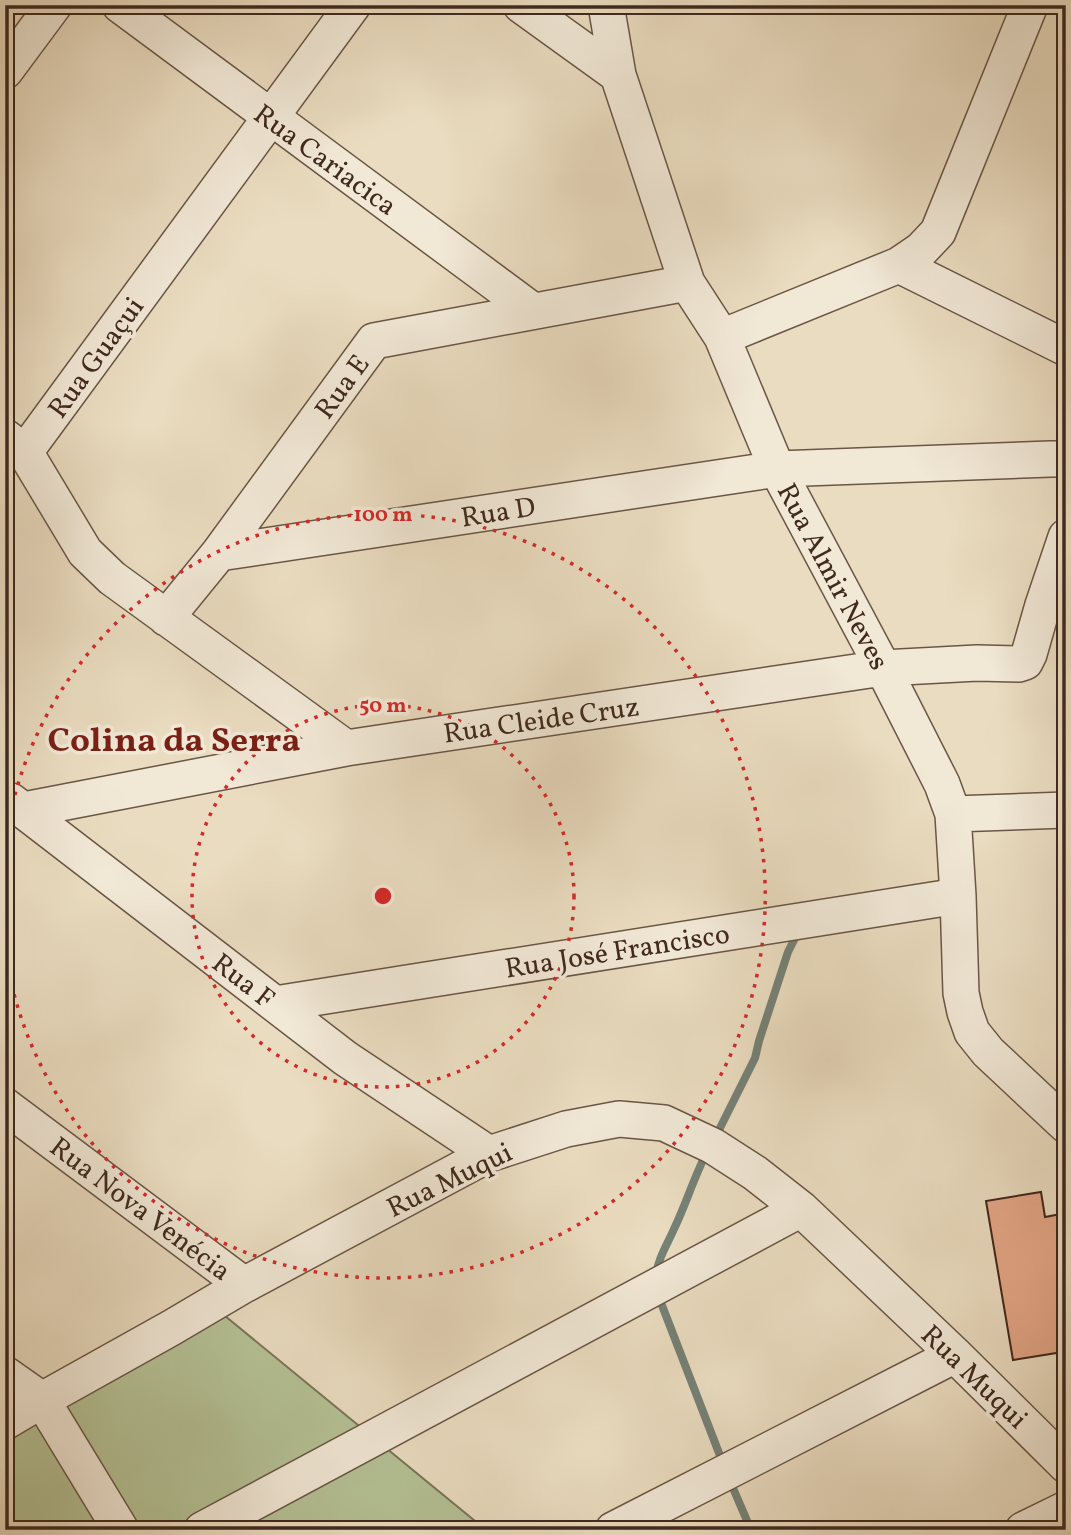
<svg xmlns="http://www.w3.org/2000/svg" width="1071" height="1535" viewBox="0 0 1071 1535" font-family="Vollkorn,serif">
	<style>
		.green { fill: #b4c195; stroke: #7a755a; stroke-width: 2 }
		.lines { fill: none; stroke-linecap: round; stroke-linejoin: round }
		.stream { stroke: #758176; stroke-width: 8 }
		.building { fill: #e3a686; stroke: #40291e; stroke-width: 2 }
		.minor-casing { stroke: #6a5646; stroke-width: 38 }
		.minor { stroke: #f1e8d6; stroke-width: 35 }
		.ring { fill: none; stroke: #d62828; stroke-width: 3.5; stroke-dasharray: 3.5 7 }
		.labels { text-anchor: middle; stroke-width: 7; stroke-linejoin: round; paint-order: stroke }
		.street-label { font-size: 28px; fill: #40291e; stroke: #f1e8d6 }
		.district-label { font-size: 35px; font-weight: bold; fill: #7a1f14; stroke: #f1e8d6 }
		.centre { fill: #d62828; stroke: #f1e8d6; stroke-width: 3.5 }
		.ring-label { font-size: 21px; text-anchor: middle; font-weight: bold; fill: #d62828; stroke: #f1e8d6; stroke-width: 7; stroke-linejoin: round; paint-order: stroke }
	</style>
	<rect width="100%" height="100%" fill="#eadcc0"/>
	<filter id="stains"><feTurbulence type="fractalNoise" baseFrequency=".00286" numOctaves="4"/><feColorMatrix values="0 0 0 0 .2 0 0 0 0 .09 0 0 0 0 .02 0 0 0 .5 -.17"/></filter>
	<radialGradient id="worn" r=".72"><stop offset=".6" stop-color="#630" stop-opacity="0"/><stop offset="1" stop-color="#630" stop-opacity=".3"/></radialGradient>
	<path class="green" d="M219,1311L486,1530H5V1409Z"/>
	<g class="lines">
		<path class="stream" d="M715,1138L755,1058L759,1041L788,952L799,930
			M656,1276C658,1258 667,1245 674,1229C686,1204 694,1177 707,1152
			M658,1295L724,1466
			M730,1481L751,1530"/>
	</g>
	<path class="building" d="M1041,1192L1045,1217L1066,1213V1368L1063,1352L1013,1360L986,1201Z"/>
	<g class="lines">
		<defs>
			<path id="minor" d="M120,5L533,311
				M521,5L618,75
				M606,5L618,75L687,283L722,337L777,469L883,668L942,784L953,814L958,896L961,993L965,1012L972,1032L988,1052L1066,1125
				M5,71L54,5
				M899,265L1066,348
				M722,337L899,265L921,250L938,232L1030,5
				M5,437L25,452L85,552L112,578L346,748
				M25,452L353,5
				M219,553L777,469L1050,459H1066
				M166,618L219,553L374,341L687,283
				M11,801L345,1058L489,1154
				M24,810L346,748L883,668L977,663L1019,664L1025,662L1029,654L1043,605L1066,537
				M953,814L1066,810
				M275,1004L958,896
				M5,1106L244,1285
				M5,1374L42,1400L121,1530
				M5,1422L42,1400L171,1328L244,1285L489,1154L566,1129L619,1119L664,1123L713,1146L755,1173L801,1209L955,1355L1066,1465
				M202,1530L801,1209
				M613,1530L955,1355
				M1023,1530L1066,1509"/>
		</defs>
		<use href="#minor" class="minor-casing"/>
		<use href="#minor" class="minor"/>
	</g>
	<g class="ring">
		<circle cx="383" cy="896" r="191"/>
		<path d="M6 836A382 382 0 1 1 6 956"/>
	</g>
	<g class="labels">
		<g class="street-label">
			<text transform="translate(326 159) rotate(36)" y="10">Rua Cariacica</text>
			<text transform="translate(95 357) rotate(-54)" y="10">Rua Guaçui</text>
			<text transform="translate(341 386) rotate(-54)" y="10">Rua E</text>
			<text transform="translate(498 511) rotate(-9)" y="10">Rua D</text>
			<text transform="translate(834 576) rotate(62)" y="10">Rua Almir Neves</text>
			<text transform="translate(541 719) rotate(-8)" y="10">Rua Cleide Cruz</text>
			<text transform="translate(617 950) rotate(-9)" y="10">Rua José Francisco</text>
			<text transform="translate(244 980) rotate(38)" y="10">Rua F</text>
			<text transform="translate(449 1179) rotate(-26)" y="10">Rua Muqui</text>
			<text transform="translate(141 1208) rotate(37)" y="10">Rua Nova Venécia</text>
			<text transform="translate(975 1376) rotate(44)" y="10">Rua Muqui</text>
		</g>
		<g class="district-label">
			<text x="174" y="751">Colina da Serra</text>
		</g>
	</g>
	<circle cx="383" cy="896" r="10" class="centre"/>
	<g class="ring-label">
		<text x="383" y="521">100 m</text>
		<text x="383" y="712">50 m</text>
	</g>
	<rect width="1071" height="1535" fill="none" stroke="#eadcc0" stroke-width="28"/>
	<rect x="7" y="7" width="1057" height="1521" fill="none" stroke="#40291e" stroke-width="3.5"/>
	<rect x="14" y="14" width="1043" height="1507" fill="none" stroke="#40291e" stroke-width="2"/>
	<rect width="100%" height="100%" filter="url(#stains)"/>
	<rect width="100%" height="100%" fill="url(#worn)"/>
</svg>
